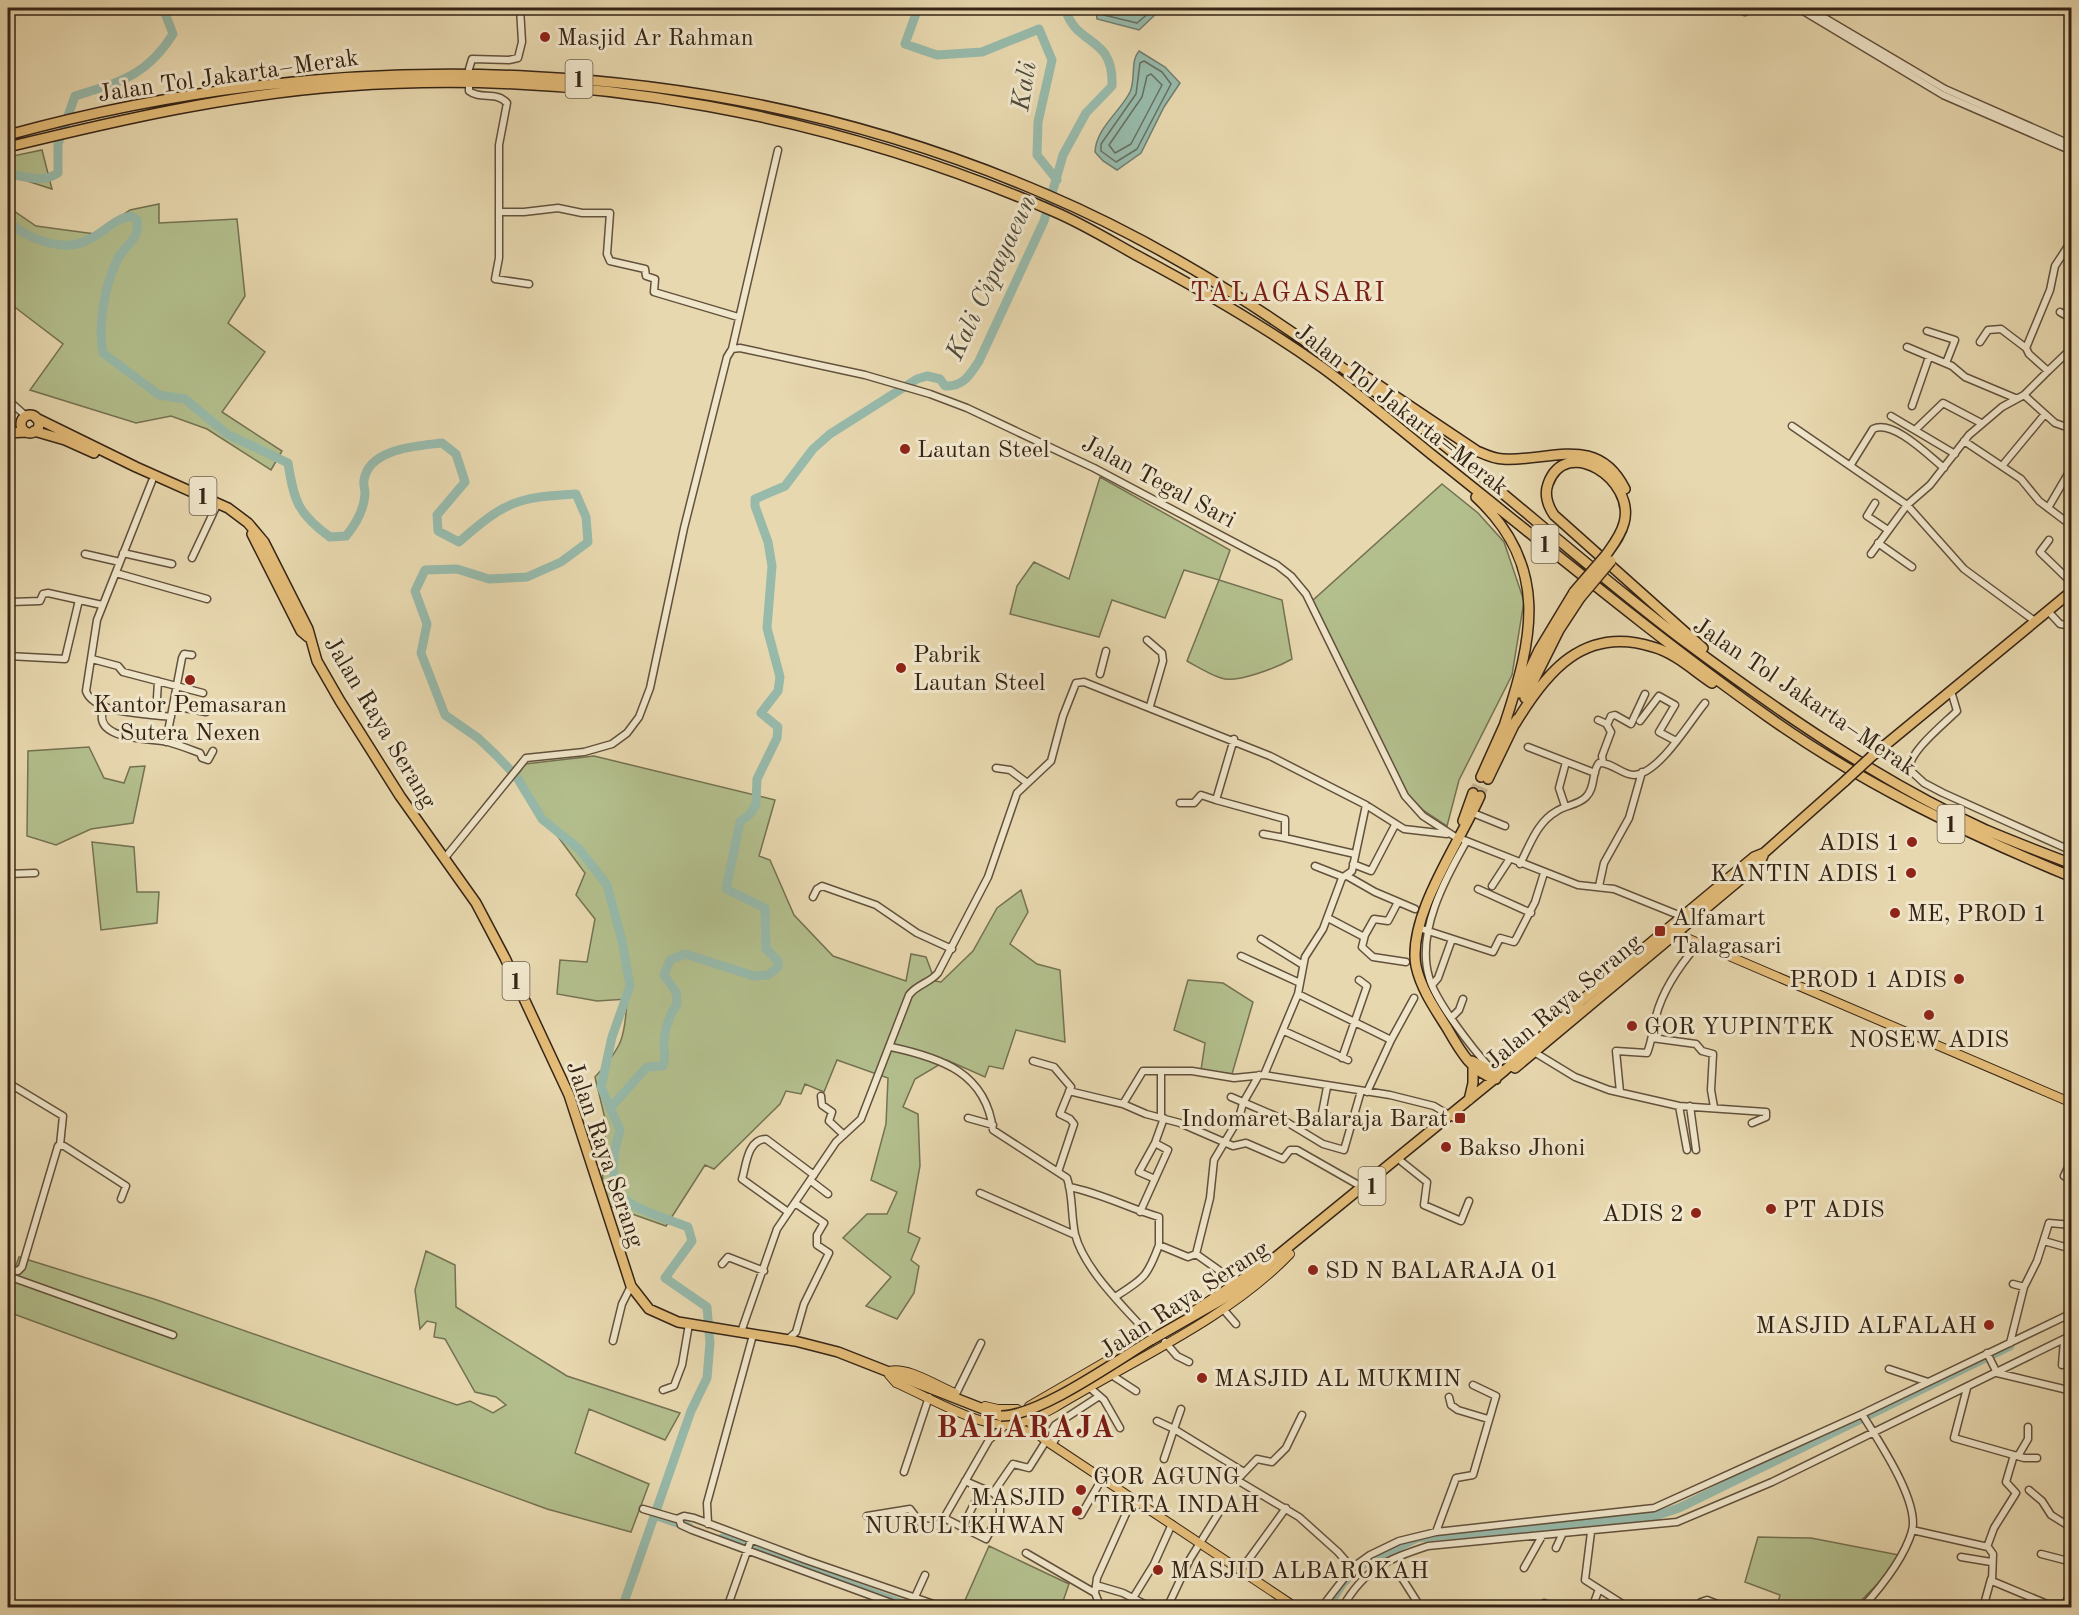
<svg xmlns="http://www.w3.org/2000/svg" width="2079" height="1615" viewBox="0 0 2079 1615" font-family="'Old Standard TT',serif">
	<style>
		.green { fill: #b3bf8d; stroke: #747252; stroke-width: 1.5 }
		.water { fill: #97baab; stroke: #707e6f; stroke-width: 1.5 }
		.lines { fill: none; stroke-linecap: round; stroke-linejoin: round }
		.shore { stroke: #666f60; stroke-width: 1.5 }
		.river { stroke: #97baab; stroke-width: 9 }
		.highway-tunnel { stroke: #c4b490; stroke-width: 9; stroke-dasharray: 9 4.5; stroke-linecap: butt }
		.minor-casing { stroke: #62513c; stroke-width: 9 }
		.major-casing { stroke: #352416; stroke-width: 10 }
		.highway-casing { stroke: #352416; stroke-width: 12 }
		.minor { stroke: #f0e6cb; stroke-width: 6 }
		.major { stroke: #e4bc78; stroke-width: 8 }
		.highway { stroke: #e4bc78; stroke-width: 9 }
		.highway-bridge-casing { stroke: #352416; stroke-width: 12; stroke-linecap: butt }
		.highway-bridge { stroke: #e4bc78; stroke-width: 9 }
		.poi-dot { fill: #8f2418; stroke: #f0e6cb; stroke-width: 2 }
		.labels { text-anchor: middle; stroke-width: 6; stroke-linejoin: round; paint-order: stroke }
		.shield { fill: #f0e6cb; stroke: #6d5e4c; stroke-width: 1.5 }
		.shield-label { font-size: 22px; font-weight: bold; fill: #352416 }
		.poi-label { font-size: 24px; fill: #352416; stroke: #f0e6cb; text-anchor: start }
		.street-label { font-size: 24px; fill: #352416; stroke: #f0e6cb }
		.water-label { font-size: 26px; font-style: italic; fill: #4e4a3b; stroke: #f0e6cb }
		.quarter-label { font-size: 27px; letter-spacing: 1.5px; fill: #7a1f14; stroke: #f0e6cb }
		.district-label { font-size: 30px; font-weight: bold; letter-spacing: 1.5px; fill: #7a1f14; stroke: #f0e6cb }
	</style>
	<rect width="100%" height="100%" fill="#e8d8af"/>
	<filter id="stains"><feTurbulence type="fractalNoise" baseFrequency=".00333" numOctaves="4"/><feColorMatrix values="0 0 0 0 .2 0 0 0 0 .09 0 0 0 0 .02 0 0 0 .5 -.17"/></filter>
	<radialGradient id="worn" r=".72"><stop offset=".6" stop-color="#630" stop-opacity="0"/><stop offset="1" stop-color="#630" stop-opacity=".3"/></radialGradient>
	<path class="green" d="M42,150L52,189L18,178L8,184V157Z
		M159,204V223L237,219L245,296L228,323L265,352L222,412L282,451L271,470L207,429L171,416L136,423L30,390L63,344L8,302V207L36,226L95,234L130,210Z
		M1100,477L1230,550L1219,580L1282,600L1292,659C1278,667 1236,684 1221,678C1209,674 1198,667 1187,661L1219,580L1184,570L1165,618L1112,600L1099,637L1010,614L1017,586L1034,562L1069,579Z
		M1442,484L1478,513L1504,542L1524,601L1512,675L1459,780L1447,826L1423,810L1404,791L1312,601Z
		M89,747L104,778L124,783L130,767L145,766L133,823L91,829L56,845L27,836L28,751Z
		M594,756L775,800L759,856L770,860L794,915L833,956L906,981L911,954L926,957L935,981L941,982L973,951L997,908L1021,890L1028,912L1010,944L1037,964L1060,970L1065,1042L1016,1030L1003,1069L989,1066L985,1077L947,1060L915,1079L903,1107L918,1114L920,1166L908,1232L920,1238L911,1260L919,1266L914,1293L897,1319L866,1306L891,1277L843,1238L867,1214H887L897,1192L871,1180L886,1124L888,1078L837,1060L824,1092L805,1084L801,1094L786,1091L780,1104L714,1169L705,1165L666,1226L601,1203L606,1123L595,1077C622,1047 625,1039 627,999L597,1001L557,994L560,960L587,962L595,919L576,895L585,873L515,779L525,764Z
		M92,842L134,847L137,892H159L157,923L101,930Z
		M1188,980L1223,983L1253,1002L1232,1074L1201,1070L1205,1043L1174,1030Z
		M426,1251L455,1265L456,1307L567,1376L680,1413L665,1440L589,1409L575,1453L649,1484L631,1532L547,1509L8,1312V1287L19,1257L154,1299L457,1405L470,1401L493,1413L506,1405L496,1397L475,1392L445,1339L434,1337L436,1323L427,1321L420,1329L415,1290Z
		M1758,1537L1811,1538L1899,1555L1886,1575L1855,1607H1777L1780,1595L1745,1582Z
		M989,1546L1069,1584L1061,1607L969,1608L963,1605Z"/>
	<path class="water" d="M1098,8H1157L1156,14L1139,30L1097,19L1096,10Z
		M1139,51L1165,67L1180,83L1164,107L1141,153L1117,170L1103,161L1095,152C1096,128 1120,112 1130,92C1136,79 1130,61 1139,51Z"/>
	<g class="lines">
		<path class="shore" d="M1102,8L1104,15L1137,23L1150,12L1151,8
			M1144,61L1162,72L1171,84L1137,149L1116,162L1101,151V144L1136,94L1140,63Z
			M1151,74L1162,85L1131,144L1115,153L1109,145L1142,97L1147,76Z"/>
		<path class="river" d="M918,8L905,44L937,55L982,52L1039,29L1052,60L1038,122L1037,155L1057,180
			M8,174C26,176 41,184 58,173V144L75,96C119,82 147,76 173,34L163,8
			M8,222C29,239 64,254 90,239C104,232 114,219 131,216L137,220C140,241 125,244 117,260C104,288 98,324 103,353L159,395L185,399L227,434L288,463C294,501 298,514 330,537L346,536C356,524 364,510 365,494C365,489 363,484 364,480C369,448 418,446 442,443L456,454L465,482L437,515L438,531L459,542C504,502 517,497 576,494L586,517L588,542L561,562L527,577L489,579L457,569L425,570L415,591L427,624L421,653L445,715L478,738L496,755L516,776L542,819L579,849L607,885L622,941L630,986L612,1037L601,1087L620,1130C613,1153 607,1183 627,1201C635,1209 675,1222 688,1227L692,1241L665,1278L707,1307L710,1343L707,1378L691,1411L622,1608
			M611,1107L647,1067L663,1066C667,1056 663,1052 664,1042C665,1028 669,1016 677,1004L676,992L664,975L670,960L685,954L754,976L768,975L778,967V961L766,949L765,908L726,889L740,822L751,813L756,804L757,779L777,738L778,727L761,713L778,691L780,677L767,628L772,566L768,542L755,506V499L785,486L813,449L830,434L917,379L927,376L940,379L945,386C963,387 970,375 979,361L1044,221L1063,155L1086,113L1112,86C1114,34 1076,48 1065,8
			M654,1515L689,1527
			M722,1538L914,1608
			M1327,1608L1342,1584L1360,1566L1417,1538L1655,1516L1679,1508L2010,1346"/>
		<path class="highway-tunnel" d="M1473,793L1481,777
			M1480,796L1488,779"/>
		<defs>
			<path id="minor" d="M1798,8L1943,95L2072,151
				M1808,8L1945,89L2072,145
				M1745,12L1749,8
				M469,69L472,59L509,60L518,58L522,42L520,8
				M469,86V91C480,100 497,91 507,103L499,145V258L495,279L529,284
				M499,212H524L558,208L582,213H610L607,254L610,261L645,269L646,276L655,279L654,292L738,317
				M2060,312L2072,319
				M1927,331L1955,340L1946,363
				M1980,342L1988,330L2001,329L2026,348
				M1907,347L1952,366L1965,377L2015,398
				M732,349L778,150
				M2048,371L2072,348
				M2024,395L2055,423L2072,429
				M8,400L26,416
				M1912,406L1929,357
				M1891,416L1955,454
				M1792,426L1907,505L1964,569L2036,622
				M1915,430L1943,403L1981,423
				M1964,441L2021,479L2039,501L2072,526
				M1850,466L1873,429C1893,419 1929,456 1944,468
				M2002,466L2045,414
				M152,481L97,620L86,691C93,714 150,714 171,717
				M1875,503L1867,516L1888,530
				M2048,508L2072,467
				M2049,540L2040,552L2072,583
				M1878,543L1912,567
				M123,553L172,564
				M85,554L120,562
				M1871,554L1907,505L1930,485L1969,435L2002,407L2024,395L2048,371L2029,354L2026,348L2050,290L2055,266L2072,240
				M192,558L216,507
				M116,573L207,599
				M11,602L40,601L43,594L48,593L102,605
				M2048,611L2060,624L2072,626
				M1147,640L1162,653L1163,661L1150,706
				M8,656L65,659L79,600
				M92,659L118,666L123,672L203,693
				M1100,674L1106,651
				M1951,691L1957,711C1945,723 1906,754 1910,770L1924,783L1943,793L2072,851
				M173,706L206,712
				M104,707C90,741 149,738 168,742C179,745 189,749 200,753L202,758L208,760L213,751
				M156,715L158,681
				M1598,720L1607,724
				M1640,721L1659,696L1675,705L1659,732L1676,741
				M1234,739L1216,800L1285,819V838L1355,854
				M166,742L182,658L184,654L192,655
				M1528,747L1595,773
				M1603,763L1602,756L1611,732L1607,725L1611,716L1615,715L1631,724L1645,694
				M996,768L1010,770L1026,782
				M1180,803H1194L1201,795L1216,800
				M1565,806L1559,788L1566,762
				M1473,813L1505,826
				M1263,834L1285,838
				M1464,840L1578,885L1614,889L1681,916
				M1466,842C1445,879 1416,932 1429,977C1435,1001 1473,1049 1490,1068
				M444,859L526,758L584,752L612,744L627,733L639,717L650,688L684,528L727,357L732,349L740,348L865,375L930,394L967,408L1094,468L1277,565L1291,576L1306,594L1405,796L1423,816L1457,838
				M1353,864L1371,871L1395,825
				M1520,864C1530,845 1537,822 1557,811C1566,805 1578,805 1586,797C1596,787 1591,773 1599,763C1612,762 1622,775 1634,775C1659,774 1690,721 1705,703
				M1315,866L1343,877
				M8,874L35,873
				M1347,876L1375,892L1415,909
				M1492,886L1509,860
				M1599,886L1604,863L1629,818L1642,772
				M1478,889L1531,913
				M813,897L817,889L822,886L876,905L917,933L952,949
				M1398,902L1388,921L1374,919L1365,935L1362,947L1373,957L1406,962
				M1328,918L1364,937
				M1419,928L1493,952L1500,938L1514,942L1516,939L1535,902L1544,873
				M1261,939L1303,965
				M1241,956L1300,983
				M1432,985L1438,978L1452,939
				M1298,994L1391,1040L1367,1092
				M1452,1017L1459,1010L1463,999
				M1284,1031L1348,1060
				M1652,1038L1696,1044L1702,1051L1713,1054L1711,1090L1714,1107
				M1391,1040L1414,998
				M891,1047C942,1058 986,1073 993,1130L1067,1178C1073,1195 1071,1216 1075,1234C1084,1270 1126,1309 1150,1336
				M1534,1052L1575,1077L1609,1090L1679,1106L1766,1112V1117L1752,1123
				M1342,1058L1367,986L1359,980
				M1033,1061L1054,1067L1071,1087L1060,1114L1070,1119L1074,1124L1058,1172
				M1161,1072V1117
				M1264,1075L1298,994L1305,957L1323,929L1342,878L1352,871L1366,805
				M10,1084L63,1116L60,1145
				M1327,1087L1322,1113L1334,1119
				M1069,1091L1123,1104L1143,1071H1192L1234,1078L1264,1075L1390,1095L1434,1106L1454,1118
				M1620,1092L1616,1051L1647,1053C1652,1041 1653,1028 1656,1016C1663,989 1680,965 1698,944
				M821,1096L822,1105L832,1112L829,1121L844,1135
				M1231,1097L1280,1118L1323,1144L1344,1150L1361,1091
				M1123,1104L1146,1114L1180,1123L1233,1146L1246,1143L1283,1159L1290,1150H1297L1362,1187
				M1679,1106L1687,1150
				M1690,1106L1696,1150
				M968,1118L993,1125
				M2072,1159L2064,1176L2072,1181
				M1402,1162L1427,1182L1424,1205L1461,1221L1469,1201
				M1155,1179L1139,1172L1155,1143L1164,1118
				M811,1181L828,1194
				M1069,1187C1101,1193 1128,1208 1159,1217V1245
				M980,1193L1075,1235
				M788,1212L742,1179C746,1167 747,1139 766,1139L814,1175
				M1140,1212L1168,1150L1155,1143
				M2044,1241L2072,1249
				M1196,1254L1220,1271L1234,1286
				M722,1264L728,1257L764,1271
				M8,1269L18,1271L22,1267L58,1146H64L126,1186L121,1199
				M8,1276L173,1335
				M2013,1284L2024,1287
				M1115,1297C1143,1279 1147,1278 1159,1245L1188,1257L1196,1254L1210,1198L1214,1160L1239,1118L1243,1103L1259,1075
				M1223,1309L1236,1324
				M741,1332L777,1229L836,1142L861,1119L909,995C917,984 930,983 938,973L988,877L1017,793L1051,761L1063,716L1076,683L1084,682L1270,756L1366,805L1404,829L1447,834
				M787,1340L796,1332L804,1304L829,1253L817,1245V1235L824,1223L795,1203
				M613,1341L622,1304L631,1286
				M1165,1342L1177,1356L1189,1362
				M2010,1343L2024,1287L2037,1261L2049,1223L2072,1225
				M1987,1353L1997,1373L2072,1391
				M2062,1365L2064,1340
				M1889,1369L1928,1382
				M1110,1374L1136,1391
				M1089,1387L1104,1400L1120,1428
				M1967,1388L1954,1438L2024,1458H2037
				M663,1390L674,1386L682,1365L689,1324
				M956,1394L981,1343
				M1449,1397L1451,1405L1458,1410L1488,1419
				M1181,1409L1174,1429L1244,1472
				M1862,1414C1877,1439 1920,1501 1912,1531C1904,1559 1881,1587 1862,1608
				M1302,1415L1286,1448L1272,1462L1257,1459L1237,1480L1299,1517L1338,1552L1352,1568
				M1157,1421L1174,1429L1164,1459
				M1052,1445L1057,1436L1052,1430L1055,1425L1098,1397
				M2018,1456L2028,1439V1427
				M904,1472L929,1397
				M965,1481L993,1493
				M2029,1490L2042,1501L2051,1515L2072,1528
				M643,1509L677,1519L684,1516L694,1518L806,1560L945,1608
				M1081,1515L1103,1477
				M867,1516L910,1509L922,1525L935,1527L944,1518L986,1539L1000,1513V1499L993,1493L1013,1464L1029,1468L1046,1441
				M944,1518L989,1440L1006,1425
				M679,1519L681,1525L692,1530L905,1608
				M708,1524L707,1503L753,1335
				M962,1528L981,1490
				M1912,1530L1988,1547L1993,1554L1992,1581L2047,1604H2065L2072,1590
				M1436,1532L1456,1478L1473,1475L1496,1396L1473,1385
				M1591,1532L1585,1580L1599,1589L1592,1608
				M1987,1547L1994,1528L2016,1493L2006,1482L2014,1455
				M1556,1548L1562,1535
				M1026,1553L1095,1593
				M2041,1554L2072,1562
				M1961,1557L1991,1562
				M1524,1568L1542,1536
				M1241,1570L1286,1508
				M1400,1575L1421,1608
				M1096,1585L1123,1593L1152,1608
				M1599,1589L1629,1608
				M915,1597L925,1575
				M1133,1598L1154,1564L1172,1524
				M1544,1603L1557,1608
				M727,1608L751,1540
				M1101,1608L1095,1593L1097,1578L1133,1498
				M1167,1608L1190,1559L1223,1506
				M1321,1608L1352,1568L1370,1555L1399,1541L1436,1532L1654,1508L1862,1414L2072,1313
				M1342,1608C1365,1568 1386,1560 1428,1546L1677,1522L1772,1482L2072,1335
				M1698,1608L1701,1602L1707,1600L1725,1607
				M1983,1608L1991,1579"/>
			<path id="major" d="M1673,932L2072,1103
				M1195,1310L1260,1267
				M889,1371C908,1366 937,1386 955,1393
				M889,1375L896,1383C926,1396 978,1427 1010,1425C1026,1423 1040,1416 1054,1408C1131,1361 1228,1319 1290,1254
				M985,1406L998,1409H1017
				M1029,1406L1141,1341
				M1028,1417L1034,1431L1046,1441L1297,1608
				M1011,1425L1036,1435"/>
			<path id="highway" d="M8,135C349,41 718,53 1045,194C1172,248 1288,325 1398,409C1495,483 1586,567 1684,641C1778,711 1879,781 1986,830C2014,842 2043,853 2072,864
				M8,147C119,120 232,94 347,86C586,68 835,116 1055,212C1083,224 1109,240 1136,255C1200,289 1264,326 1323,368C1360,395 1395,425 1431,454C1542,542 1651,634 1767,716C1861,783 1965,833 2072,877
				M1356,370L1477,451C1486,455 1494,459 1503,459C1549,462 1597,433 1625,489
				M21 424a9 9 0 1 1 18 0a9 9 0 1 1-18 0Z
				M36,418L136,467L228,508L248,523L264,542L308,629L317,661L340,701L400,796L476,903L505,958L569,1095L631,1286L649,1309L678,1322L795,1341L838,1352L1001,1416
				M34,431L65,440L94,453
				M8,433L26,432
				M1476,497C1550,566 1533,638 1505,723
				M252,534L301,631L308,637
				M1606,555C1613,545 1621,535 1624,523C1636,480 1566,434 1548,484C1544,495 1548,506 1554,515L1703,648
				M1519,693L1539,650L1574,592
				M1525,698L1559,630L1580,598
				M1515,724C1546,672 1584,625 1653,647C1675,653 1694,671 1712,683
				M1872,756L2072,591
				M1481,777L1507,719
				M1488,779L1517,719
				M1480,796C1460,842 1407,916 1416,966C1421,989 1435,1009 1447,1028C1459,1049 1472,1073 1496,1079
				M1463,821L1473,793
				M1472,1061L1488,1069L1504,1071
				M1515,1068L1760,863L1764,853
				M1469,1100L1473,1083V1065
				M1151,1340L1228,1296L1252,1280L1271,1261L1504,1071L1582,1000L1754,857L1764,853L1845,781"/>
		</defs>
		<use href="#minor" class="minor-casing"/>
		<use href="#major" class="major-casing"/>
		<use href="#highway" class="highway-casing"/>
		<use href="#minor" class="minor"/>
		<use href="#major" class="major"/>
		<use href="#highway" class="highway"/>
		<defs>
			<path id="highway-bridge" d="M1574,592L1606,555
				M1580,598L1611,561
				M1845,781L1872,756
				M1001,1416C1039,1416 1116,1361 1151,1340"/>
		</defs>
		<use href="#highway-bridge" class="highway-bridge-casing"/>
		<use href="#highway-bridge" class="highway-bridge"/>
	</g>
	<g class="poi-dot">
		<circle cx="545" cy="37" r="6"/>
		<circle cx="905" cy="449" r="6"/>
		<circle cx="901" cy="668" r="6"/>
		<circle cx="190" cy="680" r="6"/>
		<circle cx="1912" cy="842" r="6"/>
		<circle cx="1911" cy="873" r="6"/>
		<circle cx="1895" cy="913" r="6"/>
		<rect x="1654" y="925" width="12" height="12" rx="3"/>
		<circle cx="1959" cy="979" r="6"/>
		<circle cx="1929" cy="1015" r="6"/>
		<circle cx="1632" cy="1026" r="6"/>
		<rect x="1454" y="1112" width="12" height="12" rx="3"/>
		<circle cx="1446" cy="1147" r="6"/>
		<circle cx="1771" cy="1209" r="6"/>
		<circle cx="1696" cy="1213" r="6"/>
		<circle cx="1313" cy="1270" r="6"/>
		<circle cx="1989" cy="1325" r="6"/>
		<circle cx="1202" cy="1378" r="6"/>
		<circle cx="1081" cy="1490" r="6"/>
		<circle cx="1077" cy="1511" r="6"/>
		<circle cx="1158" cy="1570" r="6"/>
	</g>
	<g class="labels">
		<g class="shield">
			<rect x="565.5" y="60" width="27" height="38" rx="4.5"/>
			<rect x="189.5" y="477" width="27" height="38" rx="4.5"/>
			<rect x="1531.5" y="525" width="27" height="38" rx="4.5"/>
			<rect x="1937.5" y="805" width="27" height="38" rx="4.5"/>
			<rect x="502.5" y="962" width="27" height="38" rx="4.5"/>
			<rect x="1358.5" y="1167" width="27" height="38" rx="4.5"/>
		</g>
		<g class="shield-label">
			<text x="579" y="87">1</text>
			<text x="203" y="504">1</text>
			<text x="1545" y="552">1</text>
			<text x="1951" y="832">1</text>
			<text x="516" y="989">1</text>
			<text x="1372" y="1194">1</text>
		</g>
		<g class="poi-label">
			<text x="557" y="45">Masjid Ar Rahman</text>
			<text x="917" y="457">Lautan Steel</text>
			<text x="913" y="662">Pabrik<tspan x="913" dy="28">Lautan Steel</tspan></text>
			<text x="190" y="712" text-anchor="middle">Kantor Pemasaran<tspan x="190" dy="28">Sutera Nexen</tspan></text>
			<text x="1900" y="850" text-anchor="end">ADIS 1</text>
			<text x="1899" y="881" text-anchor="end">KANTIN ADIS 1</text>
			<text x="1907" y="921">ME, PROD 1</text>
			<text x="1672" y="925">Alfamart<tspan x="1672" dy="28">Talagasari</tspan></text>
			<text x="1947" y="987" text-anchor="end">PROD 1 ADIS</text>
			<text x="1644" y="1034">GOR YUPINTEK</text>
			<text x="1929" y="1047" text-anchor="middle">NOSEW ADIS</text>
			<text x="1448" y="1126" text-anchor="end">Indomaret Balaraja Barat</text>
			<text x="1458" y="1155">Bakso Jhoni</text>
			<text x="1783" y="1217">PT ADIS</text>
			<text x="1684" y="1221" text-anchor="end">ADIS 2</text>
			<text x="1325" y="1278">SD N BALARAJA 01</text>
			<text x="1977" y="1333" text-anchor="end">MASJID ALFALAH</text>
			<text x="1214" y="1386">MASJID AL MUKMIN</text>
			<text x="1093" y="1484">GOR AGUNG<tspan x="1093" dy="28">TIRTA INDAH</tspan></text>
			<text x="1065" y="1505" text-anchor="end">MASJID<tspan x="1065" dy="28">NURUL IKHWAN</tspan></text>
			<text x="1170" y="1578">MASJID ALBAROKAH</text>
		</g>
		<g class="street-label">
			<text transform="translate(228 75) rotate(-8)" y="8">Jalan Tol Jakarta–Merak</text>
			<text transform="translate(1402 409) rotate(38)" y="8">Jalan Tol Jakarta–Merak</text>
			<text transform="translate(1159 481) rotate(28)" y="8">Jalan Tegal Sari</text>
			<text transform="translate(1805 696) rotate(34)" y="8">Jalan Tol Jakarta–Merak</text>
			<text transform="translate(381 722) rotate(59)" y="8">Jalan Raya Serang</text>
			<text transform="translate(1563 1001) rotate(-40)" y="8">Jalan Raya Serang</text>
			<text transform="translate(606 1154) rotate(71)" y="8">Jalan Raya Serang</text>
			<text transform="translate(1184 1299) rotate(-33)" y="8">Jalan Raya Serang</text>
		</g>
		<g class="water-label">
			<text transform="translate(1023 86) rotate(-81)" y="9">Kali</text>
			<text transform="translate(990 277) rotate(-65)" y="9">Kali Cipayaeun</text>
		</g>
		<g class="quarter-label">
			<text x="1288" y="301">TALAGASARI</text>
		</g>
		<g class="district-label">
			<text x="1026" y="1437">BALARAJA</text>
		</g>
	</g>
	<rect width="2079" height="1615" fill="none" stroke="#e8d8af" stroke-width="30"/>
	<rect x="9" y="9" width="2061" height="1597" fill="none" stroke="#352416" stroke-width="3"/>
	<rect x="15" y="15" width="2049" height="1585" fill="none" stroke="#352416" stroke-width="1.5"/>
	<rect width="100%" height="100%" filter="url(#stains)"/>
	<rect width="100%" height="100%" fill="url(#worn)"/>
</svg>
